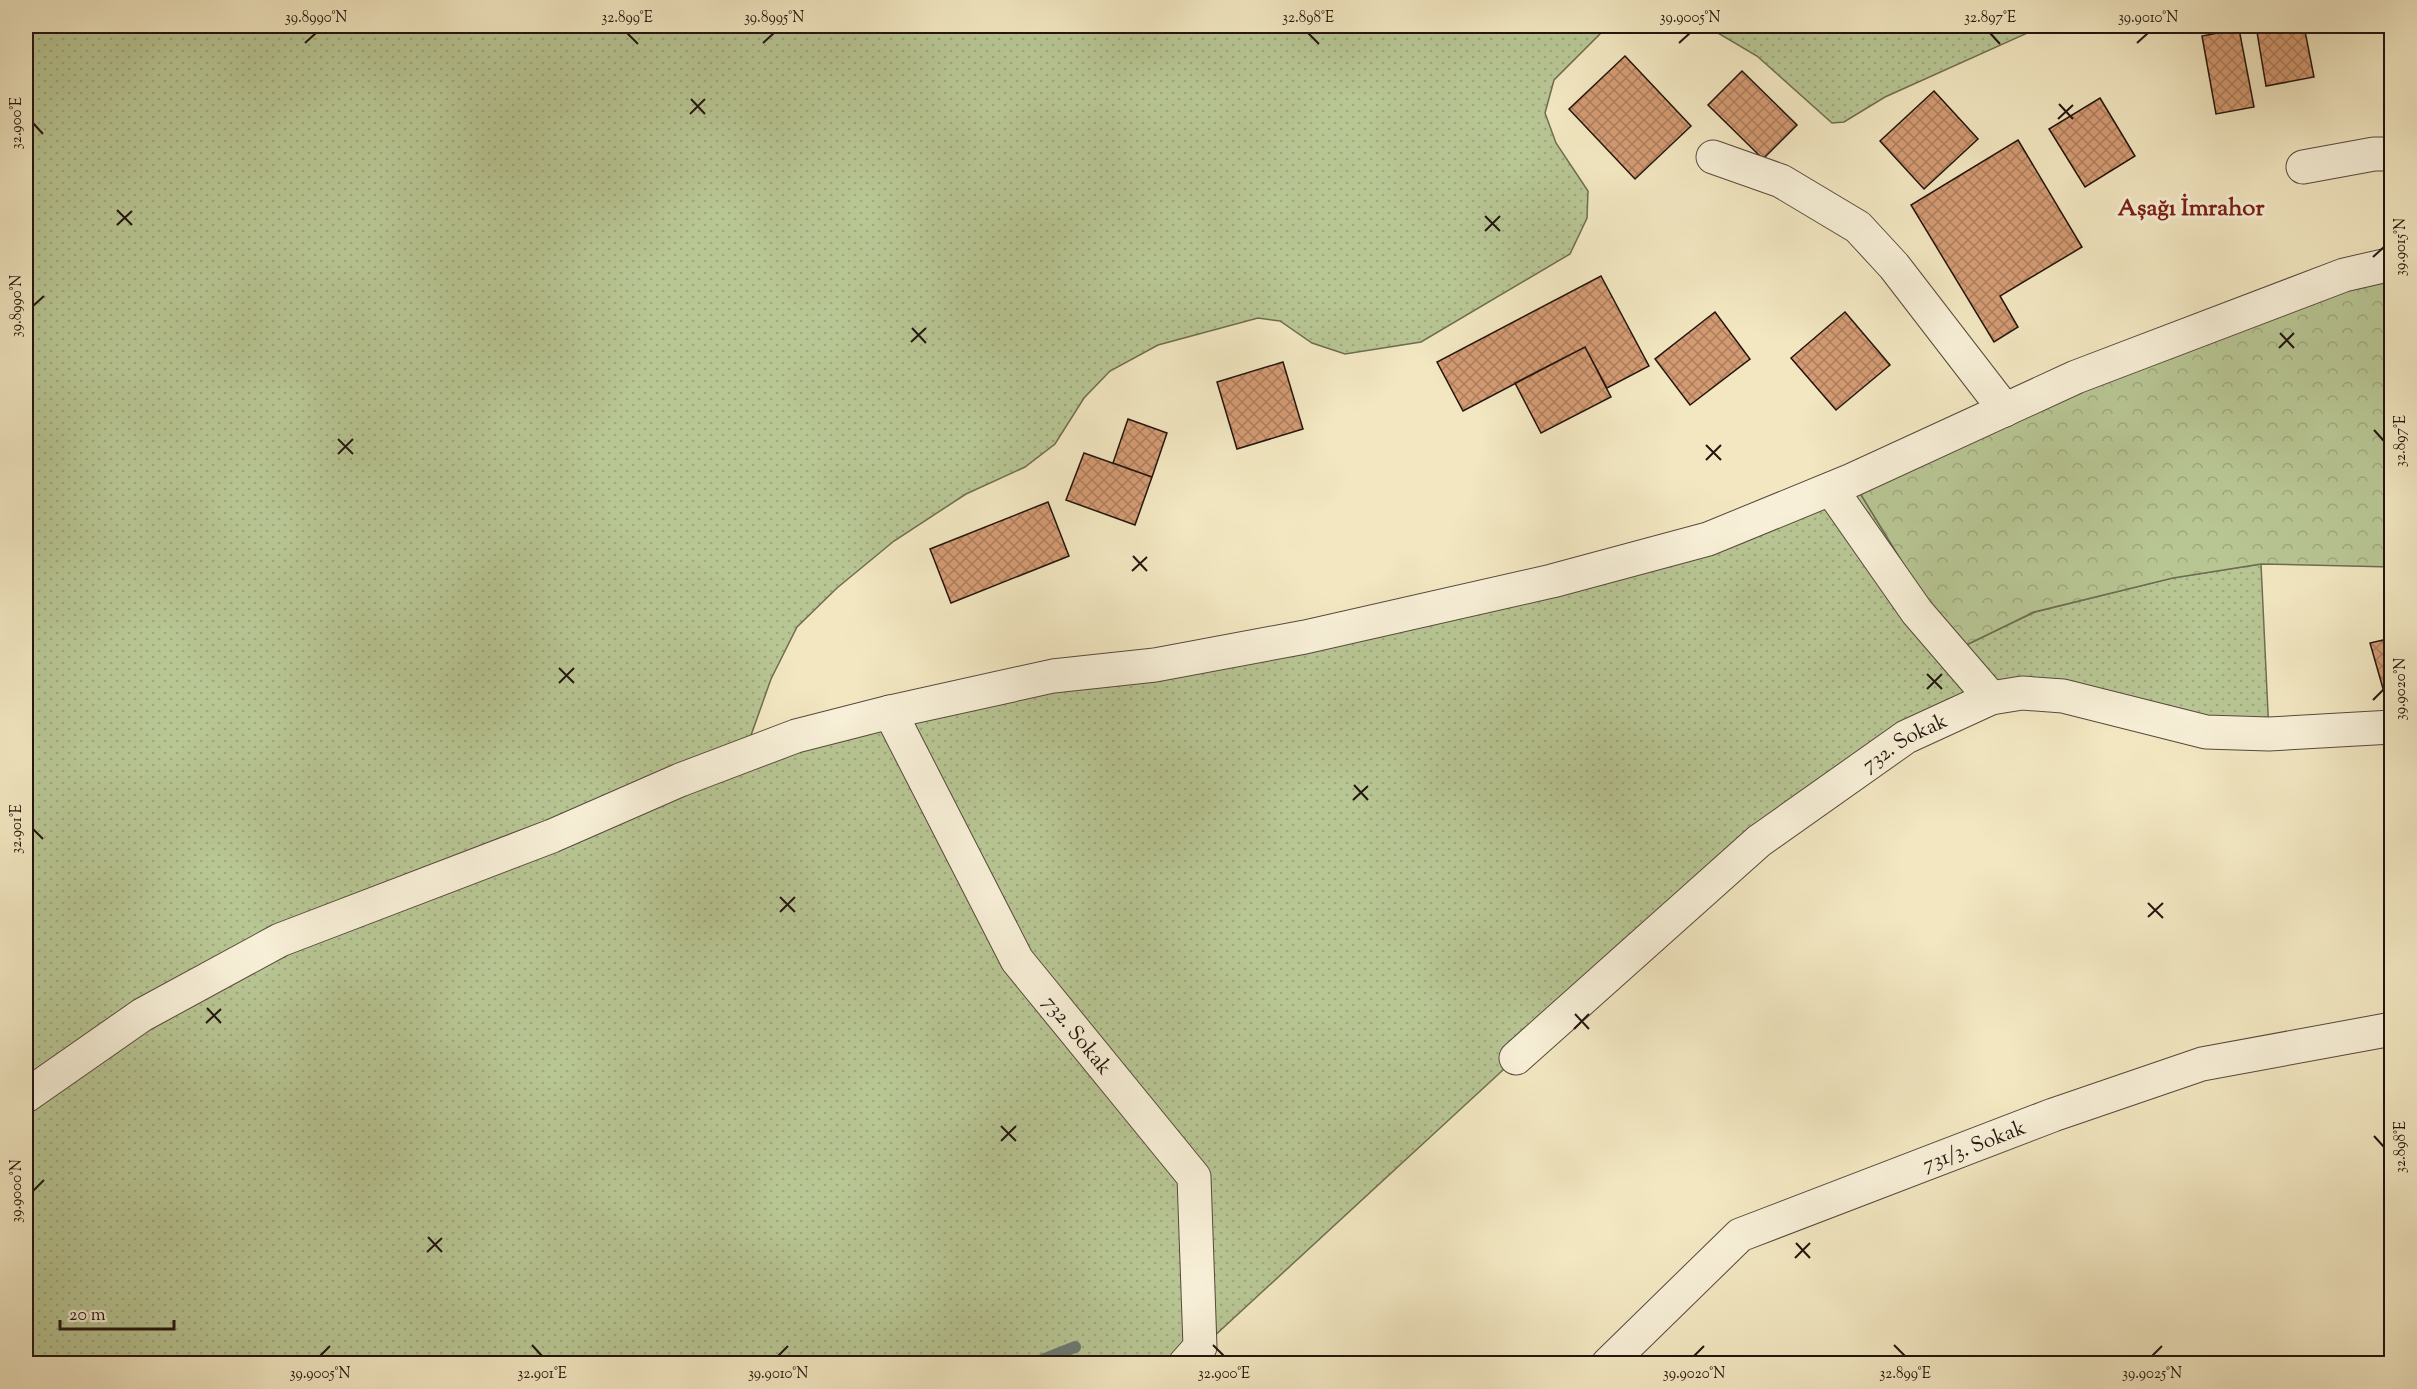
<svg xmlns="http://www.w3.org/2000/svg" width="2417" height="1389" viewBox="0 0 2417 1389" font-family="'Sorts Mill Goudy',serif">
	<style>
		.grass { fill: url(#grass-dots); stroke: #6e6d51; stroke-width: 1.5 }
		.forest { fill: url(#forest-crowns); stroke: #6e6d51; stroke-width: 1.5 }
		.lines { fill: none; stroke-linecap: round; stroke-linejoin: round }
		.stream { stroke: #6c7a75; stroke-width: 12 }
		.building { fill: url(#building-cross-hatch); stroke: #23140e; stroke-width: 1.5 }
		.minor-casing { stroke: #57493b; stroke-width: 35 }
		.minor { stroke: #f7efd7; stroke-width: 33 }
		.ticks { fill: none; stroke: #23140e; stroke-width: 2 }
		.labels { text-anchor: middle; stroke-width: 6; stroke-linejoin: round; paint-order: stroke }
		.street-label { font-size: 21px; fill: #23140e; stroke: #f7efd7 }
		.quarter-label { font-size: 24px; font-weight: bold; fill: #7a1f14; stroke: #f7efd7 }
		.neatline { fill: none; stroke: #23140e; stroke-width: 2 }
		.ticks-label { font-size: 15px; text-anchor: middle; fill: #23140e }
	</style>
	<defs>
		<pattern id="grass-dots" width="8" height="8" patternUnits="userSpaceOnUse" patternTransform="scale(1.5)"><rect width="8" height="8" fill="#b8c694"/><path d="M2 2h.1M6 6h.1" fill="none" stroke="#9ea97e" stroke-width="1.8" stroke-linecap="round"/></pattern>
		<pattern id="forest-crowns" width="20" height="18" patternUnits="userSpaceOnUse" patternTransform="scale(1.5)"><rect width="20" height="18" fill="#b8c694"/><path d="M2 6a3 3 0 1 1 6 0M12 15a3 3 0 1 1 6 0" fill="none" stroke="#9ea97e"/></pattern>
		<pattern id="building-cross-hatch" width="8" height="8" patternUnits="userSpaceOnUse" patternTransform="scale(1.5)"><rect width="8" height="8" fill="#d49b73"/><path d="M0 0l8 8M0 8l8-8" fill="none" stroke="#ac7d5d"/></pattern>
	</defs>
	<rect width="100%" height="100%" fill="#f2e7c1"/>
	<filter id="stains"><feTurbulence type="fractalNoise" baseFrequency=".00333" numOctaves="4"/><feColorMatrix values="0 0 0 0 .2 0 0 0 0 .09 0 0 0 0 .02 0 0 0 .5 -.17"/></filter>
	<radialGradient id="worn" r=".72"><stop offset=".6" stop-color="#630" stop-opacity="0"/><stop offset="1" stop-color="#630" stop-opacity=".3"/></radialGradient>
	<path class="grass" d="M26,26H1608L1554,80L1545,113L1556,143L1588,191L1587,218L1570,254L1421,342L1345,354L1312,343L1280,321L1258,318L1158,345L1110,371L1084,398L1055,444L1025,467L966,494L894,541L837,588L797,627L771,679L744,755L1552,581L1852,480L1956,650L2035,612L2172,578L2261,564L2269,734L2063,696L1906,737L1516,1058L1185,1363H26Z
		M1706,26H2043L1885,97L1844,122L1832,123L1757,56Z"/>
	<path class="forest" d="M2391,264V567L2261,564L2173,578L2034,612L1956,650L1852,480Z"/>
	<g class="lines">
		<path class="stream" d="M1032,1364L1075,1347"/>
	</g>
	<path class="building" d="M2256,26H2304L2314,77L2266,86Z
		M2239,29L2254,107L2216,114L2202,36Z
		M1625,56L1691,126L1635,179L1569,109Z
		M1742,71L1797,125L1763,159L1708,105Z
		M1934,91L1978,139L1924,189L1880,141Z
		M2100,98L2135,156L2085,187L2049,129Z
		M2018,140L2082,247L2000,296L2018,327L1994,342L1911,205Z
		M1601,276L1649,366L1607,388L1585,347L1463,411L1437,362Z
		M1715,312L1750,359L1690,405L1655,359Z
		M1845,312L1890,365L1836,410L1791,358Z
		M1585,347L1611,397L1541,433L1515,383Z
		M1283,362L1303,429L1237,449L1217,382Z
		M1128,419L1167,433L1152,477L1113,463Z
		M1084,453L1152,477L1135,525L1066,500Z
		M1048,502L1069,556L951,603L930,549Z
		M2392,638V690L2384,692L2370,643Z"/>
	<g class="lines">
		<defs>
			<g id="minor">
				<path d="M1713,157L1781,181L1858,227L1894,266L2005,410"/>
				<path d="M2303,167L2374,154H2392"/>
				<path d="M1831,489L1917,612L1991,698"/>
				<path id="s1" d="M890,712L1017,960L1194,1177L1200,1347L1185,1364"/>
				<path id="s2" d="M1516,1058L1759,841L1906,737L1991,698L2022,693L2063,696L2206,732L2269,734L2392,727"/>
				<path d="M26,1096L142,1015L280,940L552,836L680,780L796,736L890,712L1053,676L1155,665L1305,637L1552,581L1708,539L1852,480L2076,377L2344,275L2392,264"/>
				<path id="s3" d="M1608,1364L1740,1235L2053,1115L2202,1064L2392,1029"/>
			</g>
		</defs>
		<use href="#minor" class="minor-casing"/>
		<use href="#minor" class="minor"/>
	</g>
	<path class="ticks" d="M627,33L638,44M1308,33L1319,44M1990,33L2000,44M305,43L316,33M763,43L774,33M1679,43L1690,33M2137,43L2148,33M691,99L705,114M2059,104L2073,119M690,114L705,99M2058,119L2073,105M33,123L43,134M117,210L132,225M1485,216L1500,231M117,225L132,211M1485,231L1500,216M2373,257L2384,247M33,306L44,296M912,328L926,343M2280,333L2294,348M911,342L926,328M2279,348L2294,333M2374,430L2384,441M338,439L353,454M1706,445L1721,460M338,454L353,439M1706,460L1721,445M1133,556L1147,571M1132,571L1147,557M559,668L574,683M1927,674L1942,689M559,683L574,668M1927,689L1942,674M2373,700L2384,689M1354,785L1368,800M1353,800L1368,786M33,829L43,839M780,897L795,912M2148,903L2163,918M780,912L795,897M2148,917L2163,903M207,1008L221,1023M1575,1014L1589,1029M206,1023L221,1009M1574,1029L1589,1014M1001,1126L1016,1141M2374,1136L2384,1147M1001,1141L1016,1126M33,1191L44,1180M428,1237L442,1252M1796,1243L1810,1258M427,1252L442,1238M1795,1258L1810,1243M532,1345L542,1356M1213,1345L1224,1356M1894,1345L1905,1356M320,1356L330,1346M778,1356L788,1346M1694,1356L1704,1346M2152,1356L2162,1346"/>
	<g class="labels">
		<g class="street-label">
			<text dy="7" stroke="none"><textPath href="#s2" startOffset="502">732. Sokak</textPath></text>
			<text dy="7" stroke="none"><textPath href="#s1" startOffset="375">732. Sokak</textPath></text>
			<text dy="7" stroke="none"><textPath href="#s3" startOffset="435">731/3. Sokak</textPath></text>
		</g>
		<g class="quarter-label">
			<text x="2191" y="215">Aşağı İmrahor</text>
		</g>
	</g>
	<rect width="2417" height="1389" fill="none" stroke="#f2e7c1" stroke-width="66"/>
	<path d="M60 1320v9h114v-9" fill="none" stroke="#23140e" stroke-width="3"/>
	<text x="69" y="1320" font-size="18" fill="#23140e" stroke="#f7efd7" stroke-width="4.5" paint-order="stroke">20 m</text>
	<rect x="33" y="33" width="2351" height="1323" class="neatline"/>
	<g class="ticks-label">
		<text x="316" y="22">39.8990°N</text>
		<text x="627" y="22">32.899°E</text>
		<text x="774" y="22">39.8995°N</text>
		<text x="1308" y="22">32.898°E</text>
		<text x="1690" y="22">39.9005°N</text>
		<text x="1990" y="22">32.897°E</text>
		<text x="2148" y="22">39.9010°N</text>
		<text transform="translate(16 123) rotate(-90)" y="5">32.900°E</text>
		<text transform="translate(2400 247) rotate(-90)" y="5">39.9015°N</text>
		<text transform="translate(16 306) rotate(-90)" y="5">39.8990°N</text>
		<text transform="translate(2400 441) rotate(-90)" y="5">32.897°E</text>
		<text transform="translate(2400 689) rotate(-90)" y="5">39.9020°N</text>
		<text transform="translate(16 829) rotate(-90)" y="5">32.901°E</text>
		<text transform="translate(2400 1147) rotate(-90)" y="5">32.898°E</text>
		<text transform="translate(16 1191) rotate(-90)" y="5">39.9000°N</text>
		<text x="320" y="1378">39.9005°N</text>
		<text x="542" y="1378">32.901°E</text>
		<text x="778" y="1378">39.9010°N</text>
		<text x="1224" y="1378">32.900°E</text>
		<text x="1694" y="1378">39.9020°N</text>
		<text x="1905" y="1378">32.899°E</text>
		<text x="2152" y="1378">39.9025°N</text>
	</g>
	<rect width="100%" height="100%" filter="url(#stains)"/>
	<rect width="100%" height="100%" fill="url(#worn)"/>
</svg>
